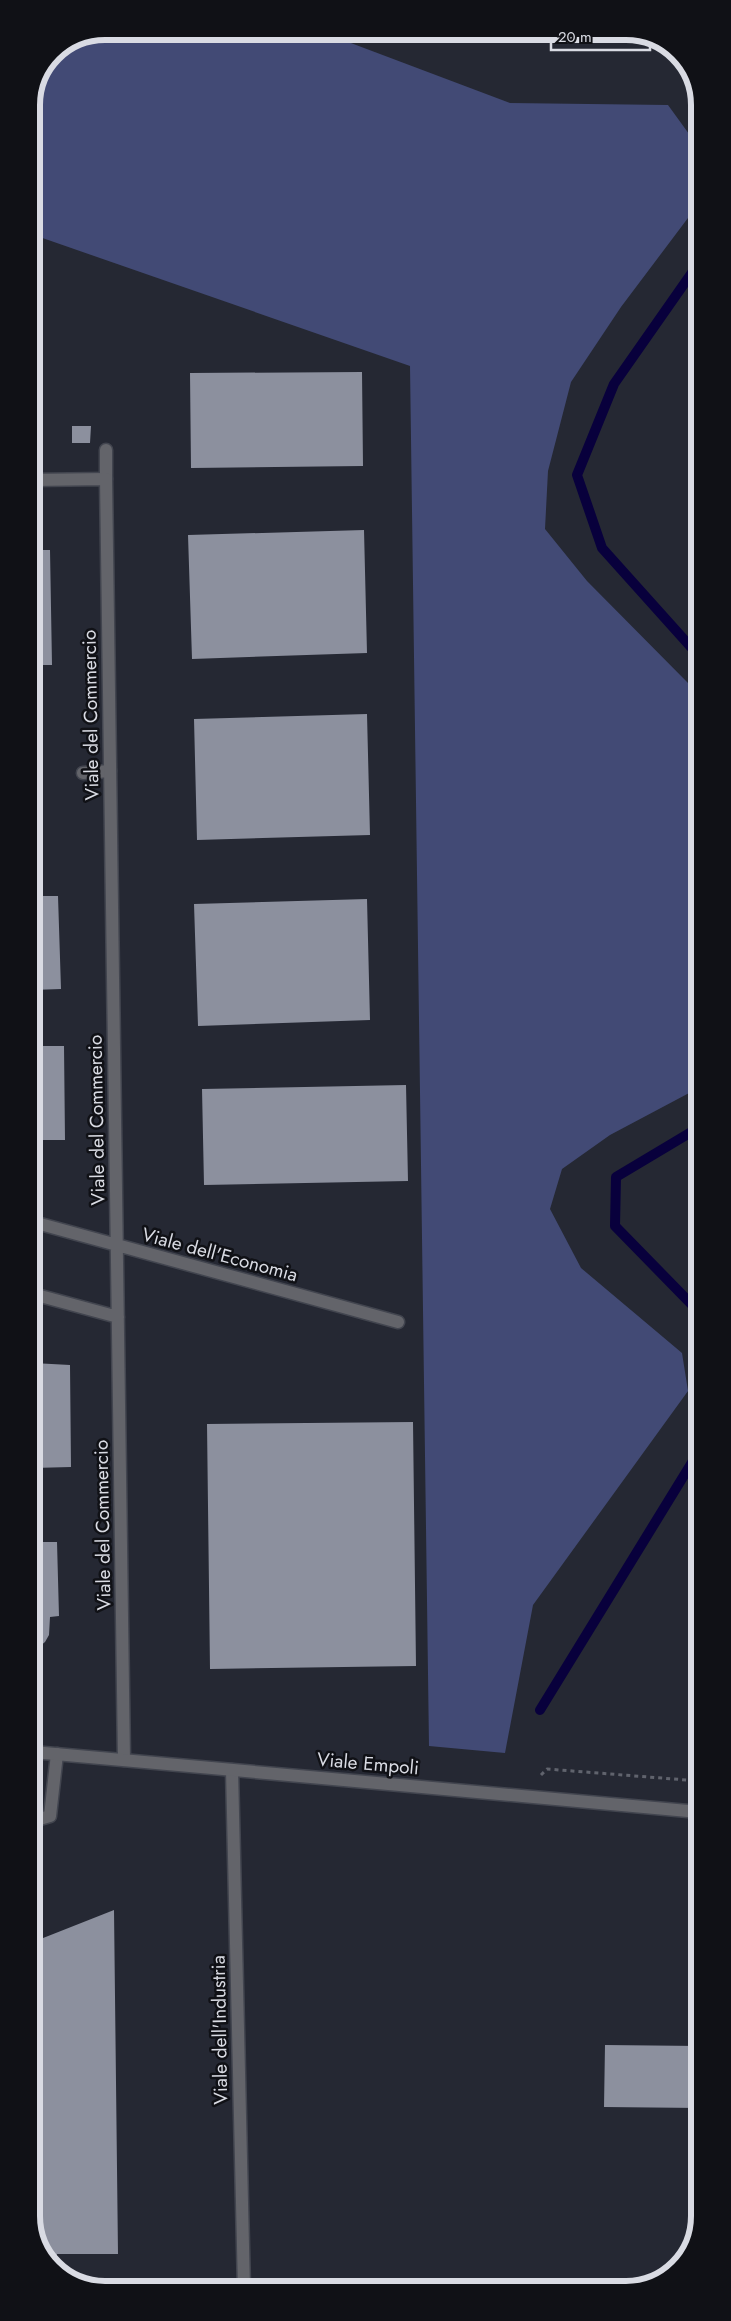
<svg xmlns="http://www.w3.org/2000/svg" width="731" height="2321" viewBox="0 0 731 2321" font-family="Jost,sans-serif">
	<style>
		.green { fill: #424a75 }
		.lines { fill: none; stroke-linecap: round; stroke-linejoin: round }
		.stream { stroke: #08003c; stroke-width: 10 }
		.building { fill: #8c909e }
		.service-casing { stroke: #42454f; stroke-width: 15 }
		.minor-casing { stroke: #42454f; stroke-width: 15 }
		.tertiary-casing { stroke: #42454f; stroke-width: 15 }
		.path { stroke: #60636d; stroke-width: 3; stroke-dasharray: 4 4; stroke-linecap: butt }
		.service { stroke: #63646a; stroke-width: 12 }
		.minor { stroke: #63646a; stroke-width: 12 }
		.tertiary { stroke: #63646a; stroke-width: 12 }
		.labels { text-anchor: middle; stroke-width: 5; stroke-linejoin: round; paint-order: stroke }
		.street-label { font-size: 19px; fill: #d9dbe3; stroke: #101116 }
		.rim { fill: none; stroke: #d9dbe3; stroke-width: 6 }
	</style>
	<rect width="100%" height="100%" fill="#252833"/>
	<path class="green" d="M105,31H319L510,103L668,105L697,145V206L621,307L571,382L548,471L545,529L587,581L688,683L698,696V1083L691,1092L610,1135L562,1169L550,1209L581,1268L682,1353L688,1391L533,1605L505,1753L429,1746L410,366L31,234V105L53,53Z"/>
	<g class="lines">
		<path class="stream" d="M698,264L614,384L577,475L602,548L698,655
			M698,1128L616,1177L615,1226L699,1312
			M540,1710L699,1451"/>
	</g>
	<path class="building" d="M362,372L363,466L191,468L190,373Z
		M72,426H91L90,443H72Z
		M364,530L367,653L192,659L188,535Z
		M32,550H50L52,665H32Z
		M367,714L370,835L197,840L194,719Z
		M32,896H58L61,989L32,990Z
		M367,899L370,1020L198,1026L194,904Z
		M32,1046H64L65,1140H32Z
		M406,1085L408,1181L204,1185L202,1089Z
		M33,1363L70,1365L71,1467L33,1468Z
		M413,1422L416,1666L210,1669L207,1424Z
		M33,1542H57L59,1616L50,1617L49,1635L45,1642L33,1652Z
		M114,1910L118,2254H57L56,2271L34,2235L33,1942Z
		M605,2045L700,2046V2108L604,2107Z"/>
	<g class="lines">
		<defs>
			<path id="service" d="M106,450V479
				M83,773L110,771
				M33,1821L50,1816L57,1754"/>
			<path id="minor" d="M32,480L106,479L124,1760
				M33,1222L398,1322
				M33,1294L118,1317
				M232,1770L244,2289"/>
			<path id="tertiary" d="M33,1752L699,1812"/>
		</defs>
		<use href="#service" class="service-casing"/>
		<use href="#minor" class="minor-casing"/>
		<use href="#tertiary" class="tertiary-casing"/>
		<path class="path" d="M541,1775L547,1769L699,1781"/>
		<use href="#service" class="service"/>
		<use href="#minor" class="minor"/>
		<use href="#tertiary" class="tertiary"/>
	</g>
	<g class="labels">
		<g class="street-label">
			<text transform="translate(90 715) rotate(-91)" y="7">Viale del Commercio</text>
			<text transform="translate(96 1120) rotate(-91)" y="7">Viale del Commercio</text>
			<text transform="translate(220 1254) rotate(15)" y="7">Viale dell'Economia</text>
			<text transform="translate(102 1525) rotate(-91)" y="7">Viale del Commercio</text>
			<text transform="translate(368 1763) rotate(5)" y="7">Viale Empoli</text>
			<text transform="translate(219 2030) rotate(-91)" y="7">Viale dell'Industria</text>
		</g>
	</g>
	<path d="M0 0H731V2321H0ZM105 40H626A65 65 0 0 1 691 105V2216A65 65 0 0 1 626 2281H105A65 65 0 0 1 40 2216V105A65 65 0 0 1 105 40Z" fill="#101116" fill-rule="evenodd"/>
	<path class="rim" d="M105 40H626A65 65 0 0 1 691 105V2216A65 65 0 0 1 626 2281H105A65 65 0 0 1 40 2216V105A65 65 0 0 1 105 40Z"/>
	<path d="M551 42v8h99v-8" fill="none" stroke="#d9dbe3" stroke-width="2.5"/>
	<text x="558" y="42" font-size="15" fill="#d9dbe3" stroke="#101116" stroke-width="4" paint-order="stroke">20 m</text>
</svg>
